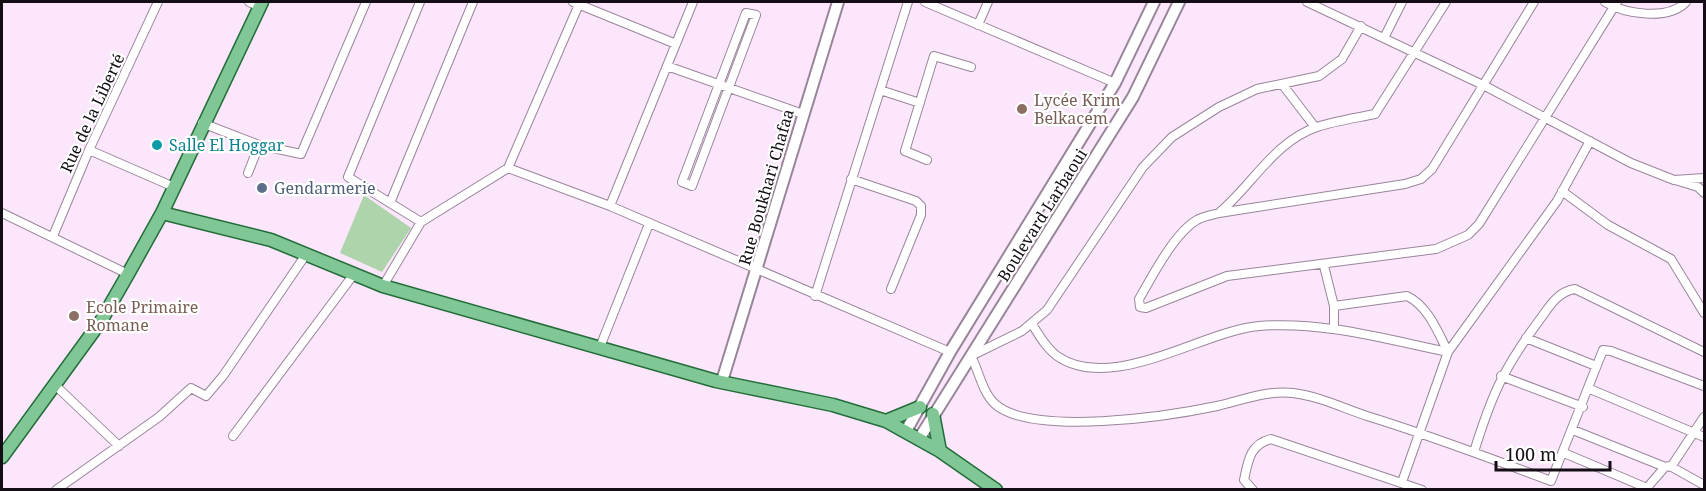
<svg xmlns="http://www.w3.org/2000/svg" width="1706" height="491" viewBox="0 0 1706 491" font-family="'Noto Serif',serif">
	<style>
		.green { fill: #add4ab }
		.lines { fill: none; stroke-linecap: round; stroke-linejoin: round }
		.minor-casing { stroke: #998599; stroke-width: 10 }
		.secondary-casing { stroke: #998599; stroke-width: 14 }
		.primary-casing { stroke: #236d3a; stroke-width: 15 }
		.minor { stroke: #fff; stroke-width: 8 }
		.secondary { stroke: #fff; stroke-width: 10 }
		.primary { stroke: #80c795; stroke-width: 12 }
		.education-dot { fill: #8d6e63; stroke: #fff; stroke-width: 2 }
		.culture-dot { fill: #0f9aa8; stroke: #fff; stroke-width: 2 }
		.service-dot { fill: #5c6f8a; stroke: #fff; stroke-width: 2 }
		.labels { text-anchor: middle; stroke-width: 4.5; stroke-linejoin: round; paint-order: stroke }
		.education-label { font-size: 16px; fill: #785e54; stroke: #fff; text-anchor: start }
		.street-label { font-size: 16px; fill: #140d15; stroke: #fff }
		.culture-label { font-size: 16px; fill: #0d838f; stroke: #fff; text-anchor: start }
		.service-label { font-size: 16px; fill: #4e5e75; stroke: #fff; text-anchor: start }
	</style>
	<rect width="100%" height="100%" fill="#fce6fc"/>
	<path class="green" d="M364,195L411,228L382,272L340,253Z"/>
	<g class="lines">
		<defs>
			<path id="minor" d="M249,2L260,7
				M420,2L348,177L421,222
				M573,2L676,44
				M580,2L508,168L610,206L693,2
				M925,2L1115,83
				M1307,2L1485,86L1631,163L1674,180L1704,178
				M1534,2L1432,169L1421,179L1405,184L1219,213C1212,215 1203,216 1197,220C1174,233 1152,277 1139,299L1140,307L1146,308L1227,276L1436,249L1468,235L1479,224L1617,2
				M1605,2C1625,14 1668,21 1686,2
				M746,13L756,15L692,186L682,182Z
				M978,25L988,2
				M1361,26L1342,59L1319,76L1257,89L1219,107L1172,137L1143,167L1047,310L1022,331L971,356C979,371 982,392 995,404C1032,437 1170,416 1217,406C1243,400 1267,390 1293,393C1318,396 1343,408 1367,416C1429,435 1490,458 1551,481L1603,350L1611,351L1704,386
				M1384,38L1402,2
				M667,66L803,114
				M1282,84L1315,127
				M880,90L920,103
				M202,123L259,145L248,173
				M259,145L301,154L366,2
				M89,150L174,187
				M927,160L905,151L934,56L971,67
				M851,179L916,201L921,206V215L891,289
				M1675,180L1698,187L1704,193
				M1562,191L1608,225L1671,259L1704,313
				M390,203L473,2
				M610,206L950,352
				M1220,212C1252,185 1275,141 1317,127C1335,121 1356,118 1375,114L1446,2
				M2,213L128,274
				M53,236L89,150L158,2
				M1324,266L1334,306V327
				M383,286L421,222L508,168
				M815,296L908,2
				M1334,306L1407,296C1428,306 1438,332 1448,352L1402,482
				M1032,324C1039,335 1046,348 1057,356C1112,394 1202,331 1259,326C1323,321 1385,339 1448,352L1557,201L1590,141
				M1526,338L1596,366
				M600,347L649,224
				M1501,376L1583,407
				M55,385L119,446
				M1590,389L1704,437
				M1573,430L1665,467
				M233,436L354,274
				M1474,452C1491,397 1503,369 1538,322C1548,309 1556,292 1575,289L1704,352
				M1564,453L1647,488
				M1671,467L1704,417
				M56,490L159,417L191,388L206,396L223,376L307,253
				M1253,490L1244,480C1248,461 1250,444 1271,439L1422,490
				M1645,490L1665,467L1670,466L1704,485"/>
			<path id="secondary" d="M722,381L838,2
				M906,431L950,352L1115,83L1154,2
				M919,439L1133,97L1179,2"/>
			<path id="primary" d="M162,213L271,240L383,286L716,381L833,405L886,421L940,451L996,490
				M933,414L940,451
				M886,421L920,407
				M2,457L101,321L128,274L162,213L262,2"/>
		</defs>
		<use href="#minor" class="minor-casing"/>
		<use href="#secondary" class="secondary-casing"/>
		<use href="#primary" class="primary-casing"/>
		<use href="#minor" class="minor"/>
		<use href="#secondary" class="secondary"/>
		<use href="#primary" class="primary"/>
	</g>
	<g class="education-dot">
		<circle cx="1022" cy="109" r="6"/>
		<circle cx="74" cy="316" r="6"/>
	</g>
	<circle class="culture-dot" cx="157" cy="145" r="6"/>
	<circle class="service-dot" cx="262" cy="188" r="6"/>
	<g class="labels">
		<g class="education-label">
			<text x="1034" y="106">Lycée Krim<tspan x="1034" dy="18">Belkacem</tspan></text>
			<text x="86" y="313">Ecole Primaire<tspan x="86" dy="18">Romane</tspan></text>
		</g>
		<g class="street-label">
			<text transform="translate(92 113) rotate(-65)" y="6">Rue de la Liberté</text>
			<text transform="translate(766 187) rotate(-74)" y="6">Rue Boukhari Chafaa</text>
			<text transform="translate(1042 215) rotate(-58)" y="6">Boulevard Larbaoui</text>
		</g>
		<g class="culture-label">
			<text x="169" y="151">Salle El Hoggar</text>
		</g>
		<g class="service-label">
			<text x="274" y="194">Gendarmerie</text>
		</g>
	</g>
	<rect width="1706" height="491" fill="none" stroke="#140d15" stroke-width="6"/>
	<path d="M1496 461v9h114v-9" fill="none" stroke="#140d15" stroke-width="3"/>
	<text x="1505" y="461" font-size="18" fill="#140d15" stroke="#ffffff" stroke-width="4.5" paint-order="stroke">100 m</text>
</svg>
